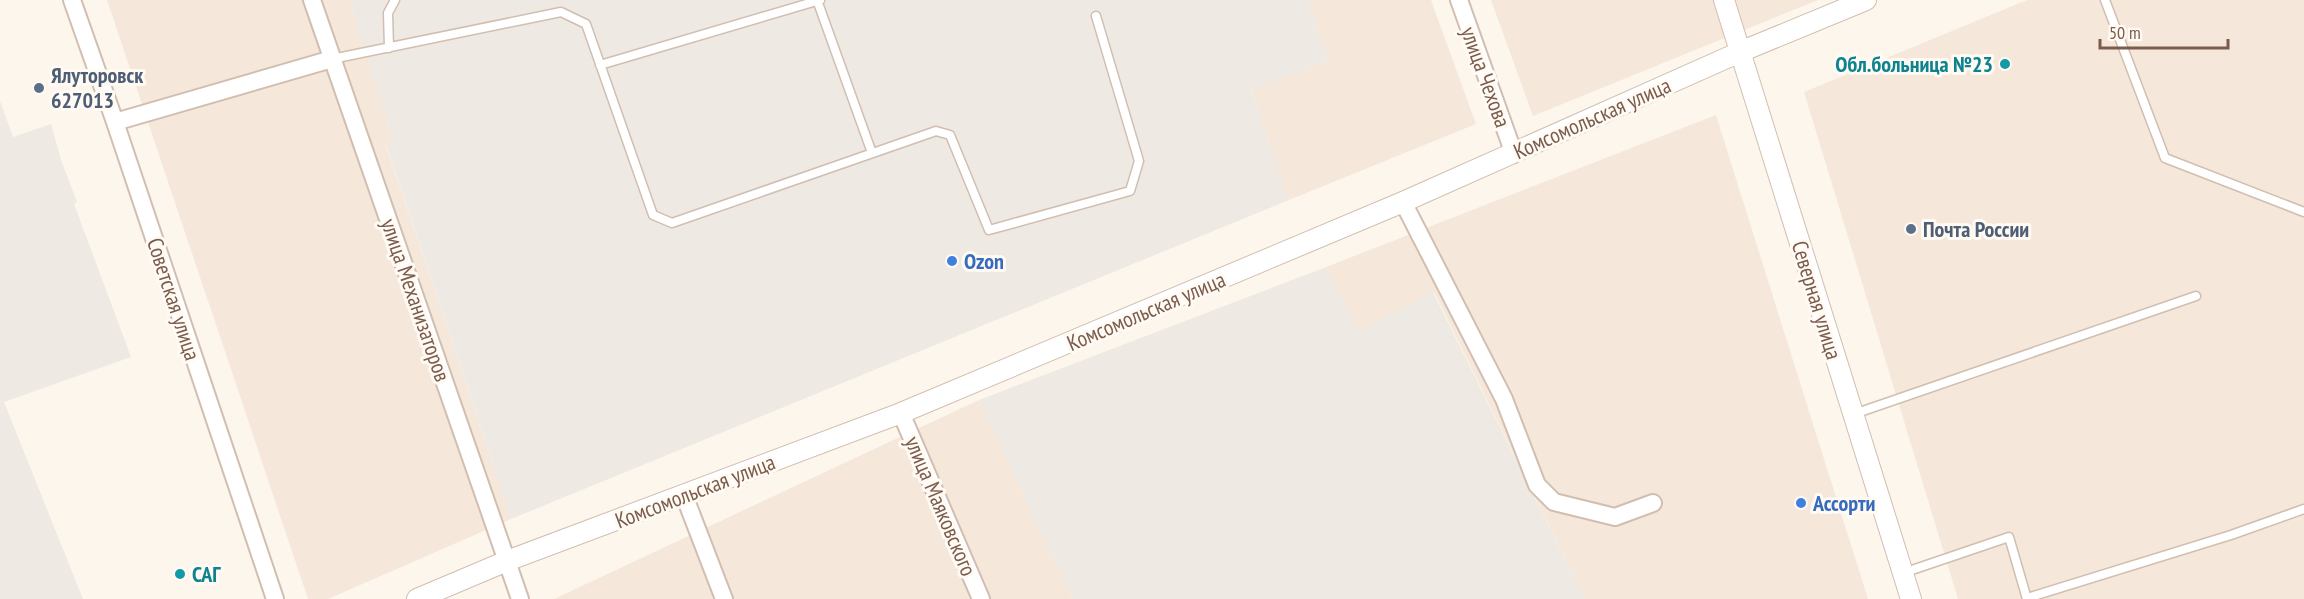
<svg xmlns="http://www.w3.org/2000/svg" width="2304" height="599" viewBox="0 0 2304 599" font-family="'PT Sans Narrow',sans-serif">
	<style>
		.residential { fill: #f5e8da }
		.industrial { fill: #efe9e4 }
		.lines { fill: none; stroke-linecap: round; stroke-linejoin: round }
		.service-casing { stroke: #d1beb0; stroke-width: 11 }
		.minor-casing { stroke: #d1beb0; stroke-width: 20 }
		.tertiary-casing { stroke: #d1beb0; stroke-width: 22 }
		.service { stroke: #fff; stroke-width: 8 }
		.minor { stroke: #fff; stroke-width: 16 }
		.tertiary { stroke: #fff; stroke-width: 20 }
		.culture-dot { fill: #0f9aa8; stroke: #fffaf3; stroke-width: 2 }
		.service-dot { fill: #5c6f8a; stroke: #fffaf3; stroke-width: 2 }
		.shop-dot { fill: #3f7fe0; stroke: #fffaf3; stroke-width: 2 }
		.labels { text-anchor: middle; stroke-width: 6; stroke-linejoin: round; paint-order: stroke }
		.culture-label { font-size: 22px; font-weight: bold; fill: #0d838f; stroke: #fffaf3; text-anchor: end }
		.service-label { font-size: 22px; font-weight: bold; fill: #4e5e75; stroke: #fffaf3; text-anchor: start }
		.street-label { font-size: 22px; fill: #7a5c4d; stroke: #fffaf3 }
		.shop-label { font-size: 22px; font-weight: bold; fill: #366cbe; stroke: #fffaf3; text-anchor: start }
	</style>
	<rect width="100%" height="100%" fill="#fdf6ec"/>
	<path class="residential" d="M107,0H349L393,138L385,143L511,519L328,599H308Z
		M1308,0H1431L1476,124L1289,200L1251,89L1329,61Z
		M1491,0H1818L1533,116Z
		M2027,0H2304V599H1958L1804,92Z
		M1716,115L1868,599H1585L1434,292L1358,331L1326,267Z
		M979,400L1072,599H554Z"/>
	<path class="industrial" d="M349,0H1308L1329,61L1251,89L1289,200L511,519L385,142L393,138Z
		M0,101L13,137L51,124L61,160L77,202L74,204L131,357L4,402L83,599H0Z
		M1326,267L1358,330L1433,292L1585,599H1072L979,400Z"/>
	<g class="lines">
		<defs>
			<path id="service" d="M817,0L872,153
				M2105,0L2165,158L2304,212
				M389,48L388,13L395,0
				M332,59L561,12L586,24L653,215L672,223L936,131L950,135L989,230L1130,191L1139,161L1096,16
				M600,65L820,0
				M1854,414L2196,296
				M1903,573L2009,537L2027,599
				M2027,598L2231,535L2304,509"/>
			<path id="minor" d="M72,0L115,122L275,599
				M312,0L520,599
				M1459,0L1514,154
				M115,122L332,59
				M1403,202L1504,399L1537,485L1554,502L1615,517L1653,503
				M901,413L981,599
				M684,495L724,599"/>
			<path id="tertiary" d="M1724,0L1911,599
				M417,599L507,561L901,413L1403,202L1740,52L1866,0"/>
		</defs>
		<use href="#service" class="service-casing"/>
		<use href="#minor" class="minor-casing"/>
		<use href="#tertiary" class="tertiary-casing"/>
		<use href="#service" class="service"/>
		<use href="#minor" class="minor"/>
		<use href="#tertiary" class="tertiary"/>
	</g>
	<g class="culture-dot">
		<circle cx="2005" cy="64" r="6"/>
		<circle cx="180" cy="574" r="6"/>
	</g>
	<g class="service-dot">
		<circle cx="39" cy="88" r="6"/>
		<circle cx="1911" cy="229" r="6"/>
	</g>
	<g class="shop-dot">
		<circle cx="952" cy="261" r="6"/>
		<circle cx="1801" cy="503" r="6"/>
	</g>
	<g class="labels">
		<g class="culture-label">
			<text x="1993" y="72">Обл.больница №23</text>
			<text x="192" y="582" text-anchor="start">САГ</text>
		</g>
		<g class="service-label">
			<text x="51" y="83">Ялуторовск<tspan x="51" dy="25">627013</tspan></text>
			<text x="1923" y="237">Почта России</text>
		</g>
		<g class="street-label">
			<text transform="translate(1486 77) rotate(70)" y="8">улица Чехова</text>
			<text transform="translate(1592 118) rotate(-24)" y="8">Комсомольская улица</text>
			<text transform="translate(174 299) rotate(72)" y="8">Советская улица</text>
			<text transform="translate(416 300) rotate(71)" y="8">улица Механизаторов</text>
			<text transform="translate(1817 300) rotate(73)" y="8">Северная улица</text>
			<text transform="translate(1146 311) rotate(-23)" y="8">Комсомольская улица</text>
			<text transform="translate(695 491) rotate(-21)" y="8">Комсомольская улица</text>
			<text transform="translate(941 506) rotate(67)" y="8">улица Маяковского</text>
		</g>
		<g class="shop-label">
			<text x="964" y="269">Ozon</text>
			<text x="1813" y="511">Ассорти</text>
		</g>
	</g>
	<path d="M2100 39v9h128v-9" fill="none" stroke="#7a5c4d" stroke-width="3"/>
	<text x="2109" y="39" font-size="18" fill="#7a5c4d" stroke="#fffaf3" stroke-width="4.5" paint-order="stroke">50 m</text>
</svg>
